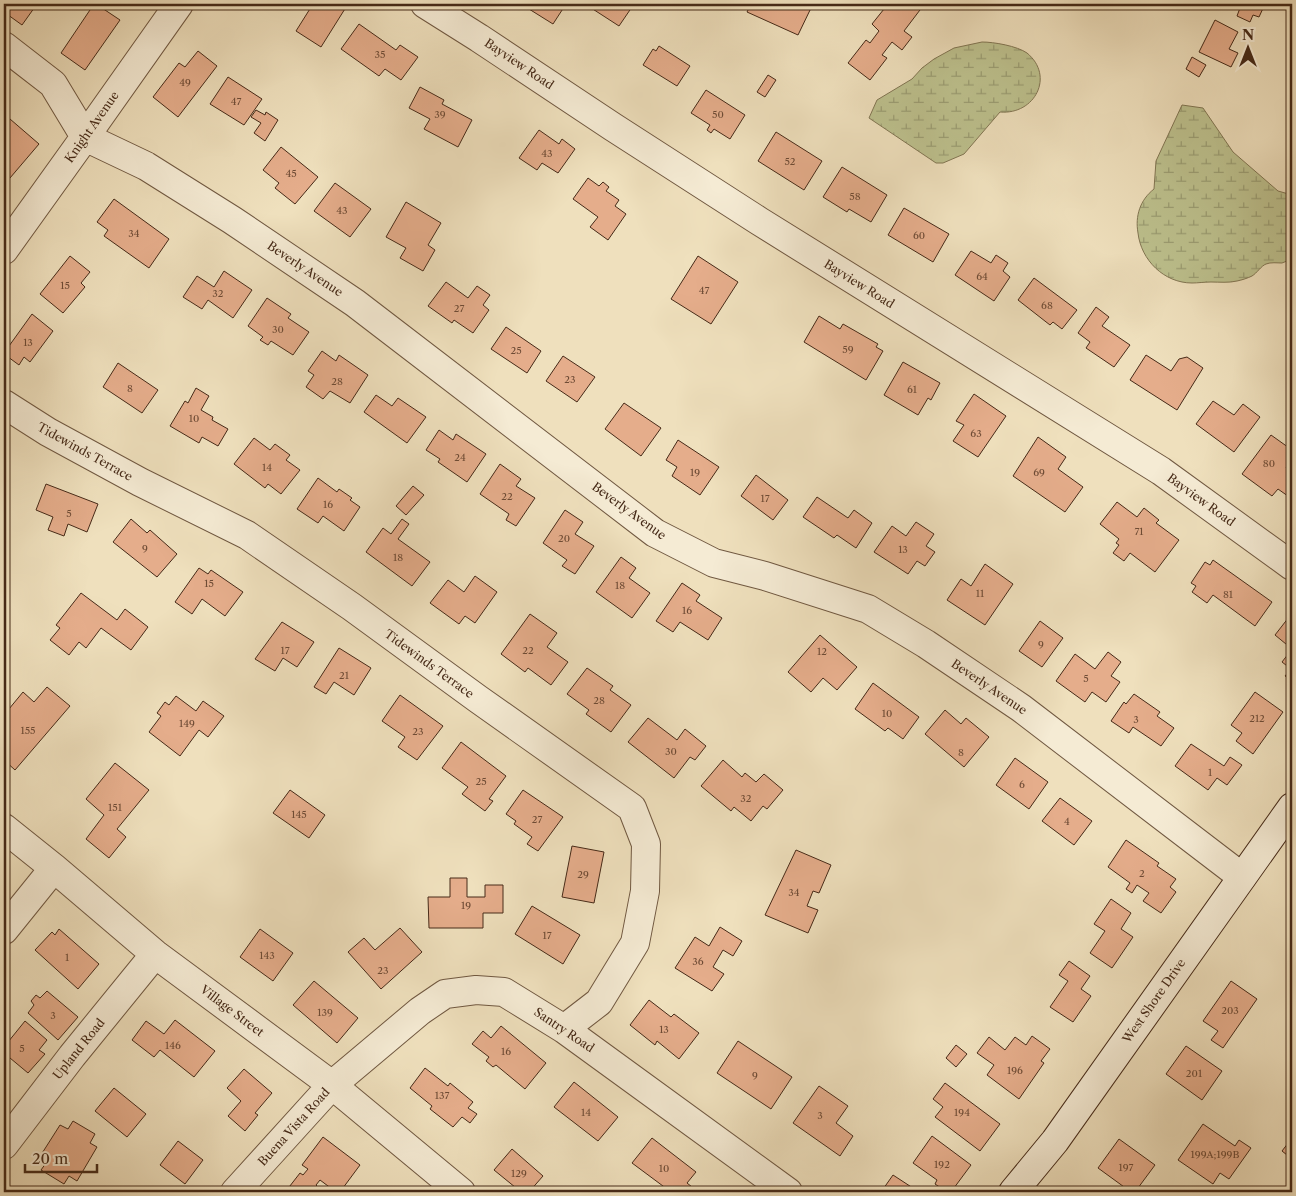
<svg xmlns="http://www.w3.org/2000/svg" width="1296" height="1196" viewBox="0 0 1296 1196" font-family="'Libre Caslon Text',serif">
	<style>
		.wetland { fill: url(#wetland-marsh); stroke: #827653 }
		.building { fill: #e5ad8b; stroke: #462a18 }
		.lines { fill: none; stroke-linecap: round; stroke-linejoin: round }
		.minor-casing { stroke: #705841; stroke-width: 30 }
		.secondary-casing { stroke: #462a18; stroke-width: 30 }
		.minor { stroke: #f5ebd4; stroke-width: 28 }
		.secondary { stroke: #f5ebd4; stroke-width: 28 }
		.labels { text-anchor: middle; stroke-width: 5; stroke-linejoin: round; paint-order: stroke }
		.number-label { font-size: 10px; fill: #6e4b35 }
		.street-label { font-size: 12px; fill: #462a18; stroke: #f5ebd4 }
	</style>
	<defs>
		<pattern id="wetland-marsh" width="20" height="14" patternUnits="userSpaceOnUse" patternTransform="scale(1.25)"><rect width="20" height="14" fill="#bdc18e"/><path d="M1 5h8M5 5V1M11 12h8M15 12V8" fill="none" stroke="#9b9d73"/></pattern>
	</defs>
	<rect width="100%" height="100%" fill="#efe0bd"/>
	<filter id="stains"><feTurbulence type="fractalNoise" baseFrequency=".004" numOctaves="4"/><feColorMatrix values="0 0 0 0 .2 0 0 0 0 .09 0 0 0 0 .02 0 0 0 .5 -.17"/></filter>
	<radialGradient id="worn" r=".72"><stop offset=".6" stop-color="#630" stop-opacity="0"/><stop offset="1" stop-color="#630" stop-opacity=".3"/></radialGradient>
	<path class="wetland" d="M982,42C994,42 1017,46 1027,53C1055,76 1035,115 1000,112L964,154L943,163H936L869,118L877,100L912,79L922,68L934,59L954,48Z
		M1182,105L1203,108L1233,152L1278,191L1292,195V259C1289,260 1285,262 1282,263C1277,263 1271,262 1266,264C1261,266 1257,273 1252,276C1248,278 1242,280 1237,281C1229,283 1219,282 1211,282C1204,282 1198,283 1192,283C1164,283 1141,260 1138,233C1135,216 1140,200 1154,189L1156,161Z"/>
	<path class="building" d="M4,4H37L22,25L4,12Z
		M94,4H96L120,20L85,70L61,53Z
		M313,4H348L321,47L296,31Z
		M521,4H566L553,24Z
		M585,4H634L619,26Z
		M751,4H802L811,8L798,35L747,12Z
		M888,4H920L923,6L904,31L912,37L902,50L892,42L882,55L887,58L870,80L848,63L866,40L870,43L879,31L872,24Z
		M1232,4H1265L1259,17L1253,15L1250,22L1237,16L1240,8Z
		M1215,20L1238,32L1229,49L1238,53L1231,67L1199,52Z
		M359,24L396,50L400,45L418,57L401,80L385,69L379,76L341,49Z
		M659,46L690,66L677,86L643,65L653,49L656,51Z
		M198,51L217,66L178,117L153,97L179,63L185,67Z
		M1192,57L1206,65L1199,77L1186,69Z
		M768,75L776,80L765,97L757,92Z
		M228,77L262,99L244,125L210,104Z
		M420,87L444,100L442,104L472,120L458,147L424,129L430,119L409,108Z
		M706,90L745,115L730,139L714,129L711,133L707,130L710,125L691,113Z
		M256,110L265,115L266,112L278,120L265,141L254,133L261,123L251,117Z
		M10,119L39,144L4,185V127Z
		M539,130L559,144L562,139L575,149L558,173L542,163L537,170L519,158Z
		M776,132L822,161L804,190L758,161Z
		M281,147L318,177L295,204L275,188L279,183L263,170Z
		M842,167L887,195L871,222L849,209L847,212L823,197Z
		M588,178L599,186L603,182L609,187L606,191L619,200L615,206L626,214L608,240L590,227L598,217L573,199Z
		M335,183L371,209L350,237L314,211Z
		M114,199L169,239L149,268L104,236L108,230L97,222Z
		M406,202L441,223L428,245L435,250L423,271L400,258L406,248L386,237Z
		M904,208L949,234L933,262L888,235Z
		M971,251L991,263L996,255L1008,263L1003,271L1010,277L994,301L955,275Z
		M70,256L90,272L81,283L85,287L63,313L40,294Z
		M698,256L738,282L711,324L671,299Z
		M224,271L252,290L233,318L208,300L202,309L183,297L197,276L214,287Z
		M1034,278L1077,310L1062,329L1053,322L1050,325L1018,300Z
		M446,282L468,298L477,286L490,295L483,305L489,310L473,333L454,320L452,323L428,306Z
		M267,298L291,314L288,318L309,332L293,355L271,341L268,345L260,340L263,337L248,326Z
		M1096,307L1109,317L1102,326L1130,345L1114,367L1086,348L1090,342L1078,333Z
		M32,314L53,331L30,362L24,357L19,365L4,354V353Z
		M819,316L840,329L843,324L878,344L876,347L883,351L866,380L804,342Z
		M506,327L541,351L527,373L491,349Z
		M322,351L336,361L339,355L368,375L350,403L330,391L323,399L306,387L314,375L308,371Z
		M1146,355L1171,371L1179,359L1187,357L1203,368L1177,410L1130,380Z
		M563,356L595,377L577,402L546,381Z
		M903,362L940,383L931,400L928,398L918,415L884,395Z
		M118,363L158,390L142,413L103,387Z
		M196,388L209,396L201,410L213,417L212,420L228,429L218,446L202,437L199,443L170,426L185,401L188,403Z
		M974,394L1006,416L978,457L953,441L964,425L956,421Z
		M376,395L392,406L398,398L426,417L407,443L364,412Z
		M1213,401L1234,415L1243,404L1260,417L1234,452L1196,424Z
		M624,403L661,428L641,456L605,429Z
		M439,430L453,440L456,434L486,454L467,482L438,462L440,459L426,450Z
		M1271,435L1292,450V459L1286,468L1292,473V499L1278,489L1272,496L1242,474Z
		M1038,437L1066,457L1058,469L1083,487L1065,512L1013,476Z
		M254,438L270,450L275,444L290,455L286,460L300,470L281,494L268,484L265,488L234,464Z
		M678,440L719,467L700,495L672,476L677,467L666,460Z
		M500,464L521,479L516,486L535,498L516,526L506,520L509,514L480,494Z
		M756,475L788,500L773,520L741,496Z
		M318,478L337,492L339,489L352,498L350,500L360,507L344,531L323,516L318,523L297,509Z
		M46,484L98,504L87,532L68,524L64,536L48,530L53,517L36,510Z
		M413,486L424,495L406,515L396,506Z
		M817,497L848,518L854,510L872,523L856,548L837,535L834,538L803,517Z
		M1117,502L1137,517L1144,508L1159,520L1156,523L1179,540L1155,572L1130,553L1124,561L1113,553L1119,545L1116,543L1119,539L1100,524Z
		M565,510L583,522L575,534L594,546L575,574L562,566L567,560L543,543Z
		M131,519L147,533L150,530L177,554L157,577L113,542Z
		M402,519L409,524L398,539L430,562L412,586L366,552L383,528L391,534Z
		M916,522L934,534L926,546L935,552L925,566L917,561L908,574L874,552L892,526L906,536Z
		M621,557L636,568L629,578L650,593L632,618L596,592Z
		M1213,560L1272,602L1255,626L1213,595L1207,603L1192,592L1196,586L1191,583L1205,562L1210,565Z
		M985,564L1013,584L985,625L947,600L961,579L971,586Z
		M199,568L208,574L211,570L243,592L225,616L202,599L192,614L175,602Z
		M475,576L497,592L475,623L465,616L459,624L430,603L448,580L464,592Z
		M682,583L700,595L696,601L722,618L708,640L680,622L673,632L656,621Z
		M81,593L117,620L125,609L148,627L131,650L101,628L86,648L79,642L69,655L50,640L60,628L56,625Z
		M530,614L557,633L547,647L568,662L551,685L528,668L525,672L501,654Z
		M1289,617L1292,619V649L1275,635Z
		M1040,621L1063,638L1042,667L1019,651Z
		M282,622L314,642L297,667L283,658L275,671L255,659Z
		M820,635L857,667L837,690L823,678L811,692L788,672Z
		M339,648L371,668L354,695L334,682L326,694L314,687Z
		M1292,649V681L1285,676L1291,669L1282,662Z
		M1108,652L1121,662L1111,676L1120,682L1106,702L1092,692L1085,702L1056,681L1075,654L1095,669Z
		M587,668L613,686L610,690L631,705L611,732L586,714L589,710L567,694Z
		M873,683L919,717L903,739L888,728L885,731L855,709Z
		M47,687L70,706L15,770L4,760V736L8,732L4,728V715L23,692L34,702Z
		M1255,692L1283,712L1253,754L1236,741L1242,733L1231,725Z
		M1134,694L1160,712L1157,716L1174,728L1161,746L1133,727L1129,733L1111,721L1124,702L1126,704Z
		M400,695L443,726L417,760L398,747L405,737L382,721Z
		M176,696L196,711L203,701L224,716L208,737L199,730L180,756L149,732L161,716L157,713L165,702L169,705Z
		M945,710L961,724L966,718L989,737L964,767L925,734Z
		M648,718L677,740L685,729L706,746L695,760L690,757L674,778L628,742Z
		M461,742L506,776L489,799L493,801L485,811L462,794L468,787L442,768Z
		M1191,744L1224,766L1230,757L1242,765L1227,785L1217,778L1208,790L1175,766Z
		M1015,758L1048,782L1029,809L996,785Z
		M723,760L742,777L745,773L756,782L764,774L783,790L767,809L763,806L751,821L734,807L731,811L701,786Z
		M115,763L149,790L117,829L126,837L109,858L86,839L104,815L86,799Z
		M290,790L325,815L309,838L273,813Z
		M523,790L563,817L538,851L527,844L532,837L514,824L516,821L506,814Z
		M1060,798L1092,821L1074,845L1042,821Z
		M1126,840L1159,863L1157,866L1176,879L1170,887L1176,892L1161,913L1143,901L1149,893L1137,885L1132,893L1126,889L1130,883L1108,867Z
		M572,846L604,852L594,903L562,897Z
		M796,850L831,865L819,893L813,891L807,906L818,910L808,933L765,915Z
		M450,878H467V897H485V885H503V913H483V928H429L428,897H450Z
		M1111,899L1131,913L1121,929L1133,937L1112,968L1090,953L1105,931L1094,924Z
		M532,906L580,935L563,964L515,934Z
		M720,927L742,941L733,956L723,950L713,967L724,974L712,991L675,968L695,937L709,946Z
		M400,928L422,952L381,989L348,952L364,938L375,950Z
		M59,929L99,964L78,989L35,950L52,932L55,935Z
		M260,929L293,953L273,981L240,957Z
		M1069,961L1090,976L1081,989L1091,996L1073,1022L1050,1007L1068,981L1059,975Z
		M314,981L358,1018L337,1043L293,1005Z
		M1231,981L1257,999L1223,1048L1211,1040L1218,1031L1203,1021Z
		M47,991L78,1017L58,1040L28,1013L34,1005L31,1001L36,995L40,998Z
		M649,1000L671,1017L674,1014L699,1033L679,1059L657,1041L655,1045L630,1025Z
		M175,1020L215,1051L194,1077L160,1050L154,1057L132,1040L146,1021L164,1034Z
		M25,1021L47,1040L39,1050L45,1054L28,1073L4,1053V1047Z
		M501,1026L546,1063L525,1089L496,1065L493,1067L486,1061L489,1057L472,1044L483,1031L491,1038Z
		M1032,1036L1050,1049L1041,1061L1044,1063L1019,1099L987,1075L994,1065L977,1053L989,1037L1005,1050L1015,1037L1026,1045Z
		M738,1041L792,1077L771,1109L717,1073Z
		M956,1045L967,1054L956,1067L946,1058Z
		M1186,1046L1222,1071L1202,1100L1166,1074Z
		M425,1068L448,1086L450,1083L473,1102L468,1108L477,1114L470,1123L462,1117L453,1127L430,1109L432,1106L410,1088Z
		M244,1069L272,1093L255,1113L258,1115L245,1131L228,1116L241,1101L227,1088Z
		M574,1082L618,1117L598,1141L554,1107Z
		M945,1083L1000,1124L980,1151L935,1117L943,1107L933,1099Z
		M819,1086L848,1106L836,1123L853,1136L840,1156L793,1123Z
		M114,1088L146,1114L127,1137L95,1111Z
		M73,1121L95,1134L90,1143L97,1147L77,1181L69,1176L64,1184L41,1170L46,1163L39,1158L60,1125L68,1129Z
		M1203,1124L1235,1146L1239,1140L1251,1148L1229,1179L1220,1173L1213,1184L1178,1160Z
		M932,1136L971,1165L951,1192H947L935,1184L937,1180L913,1163Z
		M323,1137L360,1165L340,1192H336L320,1180L316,1185L319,1188L316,1192H287L286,1191L300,1173L303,1175L308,1169L302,1165Z
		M652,1138L696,1172L687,1183L697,1191L696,1192H671L632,1163Z
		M1292,1138V1159L1282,1151Z
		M1119,1139L1155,1165L1135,1192H1131L1098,1168Z
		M178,1141L203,1160L185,1184L160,1165Z
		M512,1149L543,1176L529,1192H521L494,1170Z
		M893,1175L919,1192H881Z"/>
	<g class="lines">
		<defs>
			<path id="minor" d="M425,4L479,38L613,127L759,221L1161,471L1292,566
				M4,46L53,84L85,137
				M85,137L146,166L232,220L355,303L655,533L714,563L765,576L868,609L926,644L1021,708L1242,877
				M4,250L85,137L179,4
				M4,404L48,432L140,482L247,535L352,607L478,699L632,808L646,844L645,891L635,943L599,1002L564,1029
				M4,828L54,868L155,954L332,1085L461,1192
				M4,930L54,868
				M4,1145L72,1056L155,954
				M235,1192L332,1085L420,1011L445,994L476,990L504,992L564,1029L788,1192"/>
			<path id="secondary" d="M1013,1192L1055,1141L1292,807"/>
		</defs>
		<use href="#minor" class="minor-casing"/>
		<use href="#secondary" class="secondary-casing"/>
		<use href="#minor" class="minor"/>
		<use href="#secondary" class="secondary"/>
	</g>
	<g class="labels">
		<g class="number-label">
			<text x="380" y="58">35</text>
			<text x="185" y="86">49</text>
			<text x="236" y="105">47</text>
			<text x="440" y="118">39</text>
			<text x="718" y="118">50</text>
			<text x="547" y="157">43</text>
			<text x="790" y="165">52</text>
			<text x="291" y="177">45</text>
			<text x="855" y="200">58</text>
			<text x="342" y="214">43</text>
			<text x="134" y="237">34</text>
			<text x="919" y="239">60</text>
			<text x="982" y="280">64</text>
			<text x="65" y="289">15</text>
			<text x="704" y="294">47</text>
			<text x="218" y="297">32</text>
			<text x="1047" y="309">68</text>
			<text x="459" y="312">27</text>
			<text x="278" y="333">30</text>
			<text x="28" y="346">13</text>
			<text x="848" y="353">59</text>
			<text x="516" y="354">25</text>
			<text x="570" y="383">23</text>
			<text x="337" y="385">28</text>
			<text x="130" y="392">8</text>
			<text x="912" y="393">61</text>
			<text x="194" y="422">10</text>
			<text x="976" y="437">63</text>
			<text x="460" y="461">24</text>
			<text x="1269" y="467">80</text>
			<text x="267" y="471">14</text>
			<text x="695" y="476">19</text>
			<text x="1039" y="476">69</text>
			<text x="507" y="500">22</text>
			<text x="765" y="502">17</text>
			<text x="328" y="508">16</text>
			<text x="69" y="517">5</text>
			<text x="1139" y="535">71</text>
			<text x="564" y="542">20</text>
			<text x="145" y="552">9</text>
			<text x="903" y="553">13</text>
			<text x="398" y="561">18</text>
			<text x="209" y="587">15</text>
			<text x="620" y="589">18</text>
			<text x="980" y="597">11</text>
			<text x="1228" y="598">81</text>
			<text x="687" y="614">16</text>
			<text x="1041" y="648">9</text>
			<text x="285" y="654">17</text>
			<text x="528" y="654">22</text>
			<text x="822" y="655">12</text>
			<text x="344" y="679">21</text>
			<text x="1086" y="682">5</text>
			<text x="599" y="704">28</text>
			<text x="887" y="717">10</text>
			<text x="1257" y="722">212</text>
			<text x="1136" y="723">3</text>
			<text x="187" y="727">149</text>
			<text x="28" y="734">155</text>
			<text x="418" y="735">23</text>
			<text x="671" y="755">30</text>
			<text x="961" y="756">8</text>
			<text x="1210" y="776">1</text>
			<text x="481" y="785">25</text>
			<text x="1022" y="788">6</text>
			<text x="746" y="802">32</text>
			<text x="115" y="811">151</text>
			<text x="299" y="818">145</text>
			<text x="537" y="823">27</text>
			<text x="1067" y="825">4</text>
			<text x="1142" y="877">2</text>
			<text x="583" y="878">29</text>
			<text x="794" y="896">34</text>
			<text x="466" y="909">19</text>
			<text x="547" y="939">17</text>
			<text x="267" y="959">143</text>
			<text x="67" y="961">1</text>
			<text x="698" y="965">36</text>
			<text x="383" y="974">23</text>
			<text x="1230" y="1014">203</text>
			<text x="325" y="1016">139</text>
			<text x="53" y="1019">3</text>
			<text x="664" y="1033">13</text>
			<text x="173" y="1049">146</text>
			<text x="22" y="1052">5</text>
			<text x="506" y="1055">16</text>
			<text x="1015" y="1074">196</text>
			<text x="1194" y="1077">201</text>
			<text x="755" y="1079">9</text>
			<text x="442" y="1099">137</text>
			<text x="586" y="1116">14</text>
			<text x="962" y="1116">194</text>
			<text x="820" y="1119">3</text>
			<text x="1215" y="1158">199A;199B</text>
			<text x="942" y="1168">192</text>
			<text x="1126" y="1171">197</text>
			<text x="664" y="1172">10</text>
			<text x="519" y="1177">129</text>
		</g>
		<g class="street-label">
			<text transform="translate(519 64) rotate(34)" y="4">Bayview Road</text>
			<text transform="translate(92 127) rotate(-55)" y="4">Knight Avenue</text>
			<text transform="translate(305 269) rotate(34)" y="4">Beverly Avenue</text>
			<text transform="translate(859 284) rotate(32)" y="4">Bayview Road</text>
			<text transform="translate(85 452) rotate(29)" y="4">Tidewinds Terrace</text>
			<text transform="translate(1201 500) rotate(36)" y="4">Bayview Road</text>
			<text transform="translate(629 511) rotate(36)" y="4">Beverly Avenue</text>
			<text transform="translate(429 664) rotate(36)" y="4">Tidewinds Terrace</text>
			<text transform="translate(989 687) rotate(34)" y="4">Beverly Avenue</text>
			<text transform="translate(1154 1001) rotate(-55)" y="4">West Shore Drive</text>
			<text transform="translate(232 1011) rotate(37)" y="4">Village Street</text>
			<text transform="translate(564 1030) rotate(34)" y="4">Santry Road</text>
			<text transform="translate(79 1049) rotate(-51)" y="4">Upland Road</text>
			<text transform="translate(294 1127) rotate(-48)" y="4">Buena Vista Road</text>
		</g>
	</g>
	<rect width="1296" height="1196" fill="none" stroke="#efe0bd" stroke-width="20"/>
	<rect x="5" y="5" width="1286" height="1186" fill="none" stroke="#462a18" stroke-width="2.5"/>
	<rect x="10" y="10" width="1276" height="1176" fill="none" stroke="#462a18"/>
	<g transform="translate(1248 48)" stroke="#f5ebd4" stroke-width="4" paint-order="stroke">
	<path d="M0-4L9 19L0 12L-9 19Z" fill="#462a18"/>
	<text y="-8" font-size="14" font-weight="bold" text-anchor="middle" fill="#462a18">N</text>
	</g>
	<path d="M25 1164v8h72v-8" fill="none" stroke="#462a18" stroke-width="2.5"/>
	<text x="32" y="1164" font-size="15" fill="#462a18" stroke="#f5ebd4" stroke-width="4" paint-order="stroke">20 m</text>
	<rect width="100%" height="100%" filter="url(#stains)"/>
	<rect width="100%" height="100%" fill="url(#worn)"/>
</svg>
